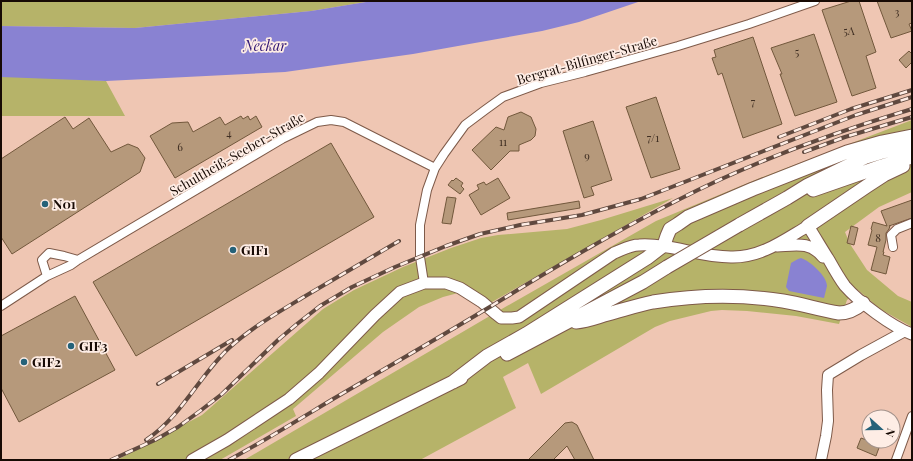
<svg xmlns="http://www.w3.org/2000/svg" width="913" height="461" viewBox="0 0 913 461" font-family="'Playfair Display',serif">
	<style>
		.green { fill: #b6b369 }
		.water { fill: #8982d2 }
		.building { fill: #b6997b; stroke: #72583c }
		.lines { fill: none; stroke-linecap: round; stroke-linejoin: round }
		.minor-casing { stroke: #7e5a49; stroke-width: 10 }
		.tertiary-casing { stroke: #7e5a49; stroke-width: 12 }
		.secondary-casing { stroke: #7e5a49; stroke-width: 13 }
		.trunk-casing { stroke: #7e5a49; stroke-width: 15 }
		.minor { stroke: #fff; stroke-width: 8 }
		.tertiary { stroke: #fff; stroke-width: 10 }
		.secondary { stroke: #fff; stroke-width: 11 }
		.trunk { stroke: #fff; stroke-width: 13 }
		.rail-casing { stroke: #60493f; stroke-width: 4 }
		.rail { stroke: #feede5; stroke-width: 2.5; stroke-dasharray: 8; stroke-linecap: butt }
		.trunk-bridge-casing { stroke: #7e5a49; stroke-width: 15; stroke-linecap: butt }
		.trunk-bridge { stroke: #fff; stroke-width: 13 }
		.poi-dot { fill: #256279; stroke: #feede5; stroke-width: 1.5 }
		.labels { text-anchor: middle; stroke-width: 3.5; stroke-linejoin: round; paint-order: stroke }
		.number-label { font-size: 11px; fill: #3f2e22 }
		.street-label { font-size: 13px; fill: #170a04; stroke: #feede5 }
		.poi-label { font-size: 13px; font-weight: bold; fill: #170a04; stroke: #feede5; text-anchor: start }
		.water-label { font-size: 14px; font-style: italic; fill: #2f1574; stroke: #feede5 }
	</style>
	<rect width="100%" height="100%" fill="#efc6b3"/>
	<path class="green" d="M1,1L125,2L372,1L311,11L135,28L1,26Z
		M1,74L106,81L125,116H1Z
		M912,120V192L879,207L845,232L850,244L867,270L898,296L912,302V327L880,309L858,290L847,300L839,324L796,316L747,311L722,310L711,311L670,321L655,327L541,394L528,363L503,377L516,408L420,460H244L500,310L656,221L760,178Z
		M673,198L485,306L458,293L443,297L419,307L383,332L293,409L296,416L220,460H117L202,415L323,309L354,290L403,267L451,248L481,238L498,235L567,229L601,220Z"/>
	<path class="water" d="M372,1H641L579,22L542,31L413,54L285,72L106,81L1,77V26L135,28L311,11Z
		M801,258C810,261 827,276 827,286C826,290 825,294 824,298L789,291L786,287L791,263L798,259Z"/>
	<path class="building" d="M851,1H859L876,52L866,56L876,88L852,96L822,10Z
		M877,1H912V23L909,24L912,31L891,38Z
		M814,34L837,102L795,116L780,74H782L771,48Z
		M753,37L782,124L743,138L722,73L718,75L712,58L716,57L714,50Z
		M909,51L912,54V62L906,68L899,60Z
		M656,97L680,169L651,178L626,107Z
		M521,112L531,117L536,129L535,136L531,140L519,145V151H510L491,170L472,150L496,127L504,130L508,117Z
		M241,116L243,119L248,116L250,120L256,116L262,127L175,178L150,136L172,123L188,122L193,132L220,117L225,125Z
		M65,117L73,129L89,118L111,152L128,144L138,148L145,158L140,172L12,254L1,237V159Z
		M593,121L612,180L591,187L594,195L584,198L563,131Z
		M331,143L374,217L136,356L93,282Z
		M456,178L463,183L461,186L464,189L460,194L448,185L452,180L453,181Z
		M498,178L510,198L481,215L469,195L479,189L477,185L484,182L486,185Z
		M447,197L456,198L451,224L442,223Z
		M912,200V218L889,226H890L889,229L886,233V240L883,252H884L883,255L890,257L886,274L871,270L877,247L868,245L872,230L871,229L873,222L887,226L881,211Z
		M579,201L580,208L508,220L507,213Z
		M851,226L858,228L854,245L847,243Z
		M75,296L115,370L19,422L1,388V336Z
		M572,422L577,425L594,460H575L567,446L553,460H528L565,423Z
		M861,438L880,445L876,456L857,448Z"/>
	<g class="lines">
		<defs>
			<path id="minor" d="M893,247L891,235L897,229L912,223
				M78,260L64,256L49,253L42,260L47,276L71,265L78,260L282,139L317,122L331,120L344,122L435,168
				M424,283L420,257V225L427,190L435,168L444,154L465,125L485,110L503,97L541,83L585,72L678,46L749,24L815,1
				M1,306L47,276
				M896,460L912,416"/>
			<path id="tertiary" d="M821,460L826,436L828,421L827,390L828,375L861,355L905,331"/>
			<path id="secondary" d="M777,246C796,245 810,241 823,257
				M192,460L227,440L289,399L319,373L375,315L400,292L424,283H446L460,288L482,302L496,314L501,318H512L519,317L614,253C622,250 630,245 639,245C671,243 701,258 733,257C762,257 784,240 808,226C815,237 822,249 829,260C834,269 839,278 845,286C859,302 892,327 912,334"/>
			<path id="trunk" d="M813,190L882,166L912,157
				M739,225L787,198L808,185L841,169L866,157L879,153L910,145
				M808,226L867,186L884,175L903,166
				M576,322C588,321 597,317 608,314C623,310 638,305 653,302C696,295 740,294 783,301C802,304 820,310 839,313C849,313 856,309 863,303
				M507,354L643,282L667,267
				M453,382L487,356L526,334L647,258L664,245L667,236L670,229L678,224L688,217L753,189L847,152L882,142L912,136
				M296,460L461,378"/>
		</defs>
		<use href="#minor" class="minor-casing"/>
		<use href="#tertiary" class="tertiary-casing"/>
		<use href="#secondary" class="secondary-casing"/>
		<use href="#trunk" class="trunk-casing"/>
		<use href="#minor" class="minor"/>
		<use href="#tertiary" class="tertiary"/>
		<use href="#secondary" class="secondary"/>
		<use href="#trunk" class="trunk"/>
		<defs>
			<path id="rail" d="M779,137L851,109L912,90
				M804,152L845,137L912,117
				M158,384L232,340
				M146,440C182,416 199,376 229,348C251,328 277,313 302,298C334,279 367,260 399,241
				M111,460L155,440L178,427L200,411L222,394L278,340L297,324L320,306L352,287L395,267L446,246L480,234L520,225L582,215L641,199L856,115L912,97
				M229,460C264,441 298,420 333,399C386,368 440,337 493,305C553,268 614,232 678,200C752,162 832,133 912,109"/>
		</defs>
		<use href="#rail" class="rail-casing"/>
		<use href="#rail" class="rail"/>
		<defs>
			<path id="trunk-bridge" d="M667,267L739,225"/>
		</defs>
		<use href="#trunk-bridge" class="trunk-bridge-casing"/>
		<use href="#trunk-bridge" class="trunk-bridge"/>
	</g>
	<g class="poi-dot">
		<circle cx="45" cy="204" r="4"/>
		<circle cx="233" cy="250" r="4"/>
		<circle cx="71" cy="346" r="4"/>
		<circle cx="24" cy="362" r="4"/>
	</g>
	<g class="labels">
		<g class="number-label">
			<text x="897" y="16">3</text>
			<text x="849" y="35">5A</text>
			<text x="797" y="56">5</text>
			<text x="753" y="106">7</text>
			<text x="229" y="137">4</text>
			<text x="653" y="142">7/1</text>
			<text x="503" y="146">11</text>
			<text x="180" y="151">6</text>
			<text x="587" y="160">9</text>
			<text x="878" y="242">8</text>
		</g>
		<g class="street-label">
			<text transform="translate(587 60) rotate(-16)" y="5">Bergrat-Bilfinger-Straße</text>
			<text transform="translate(237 154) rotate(-30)" y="5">Schultheiß-Seeber-Straße</text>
		</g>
		<g class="poi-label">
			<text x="53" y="209">N01</text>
			<text x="241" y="255">GIF1</text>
			<text x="79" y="351">GIF3</text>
			<text x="32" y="367">GIF2</text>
		</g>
		<g class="water-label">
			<text x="265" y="51">Neckar</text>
		</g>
	</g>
	<rect width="913" height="461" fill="none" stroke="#170a04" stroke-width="4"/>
	<g transform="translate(881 429) rotate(111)"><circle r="19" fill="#feede5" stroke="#a2928b"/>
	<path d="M0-3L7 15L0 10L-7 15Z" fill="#256279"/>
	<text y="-6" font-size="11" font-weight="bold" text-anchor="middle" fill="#170a04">N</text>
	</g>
</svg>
